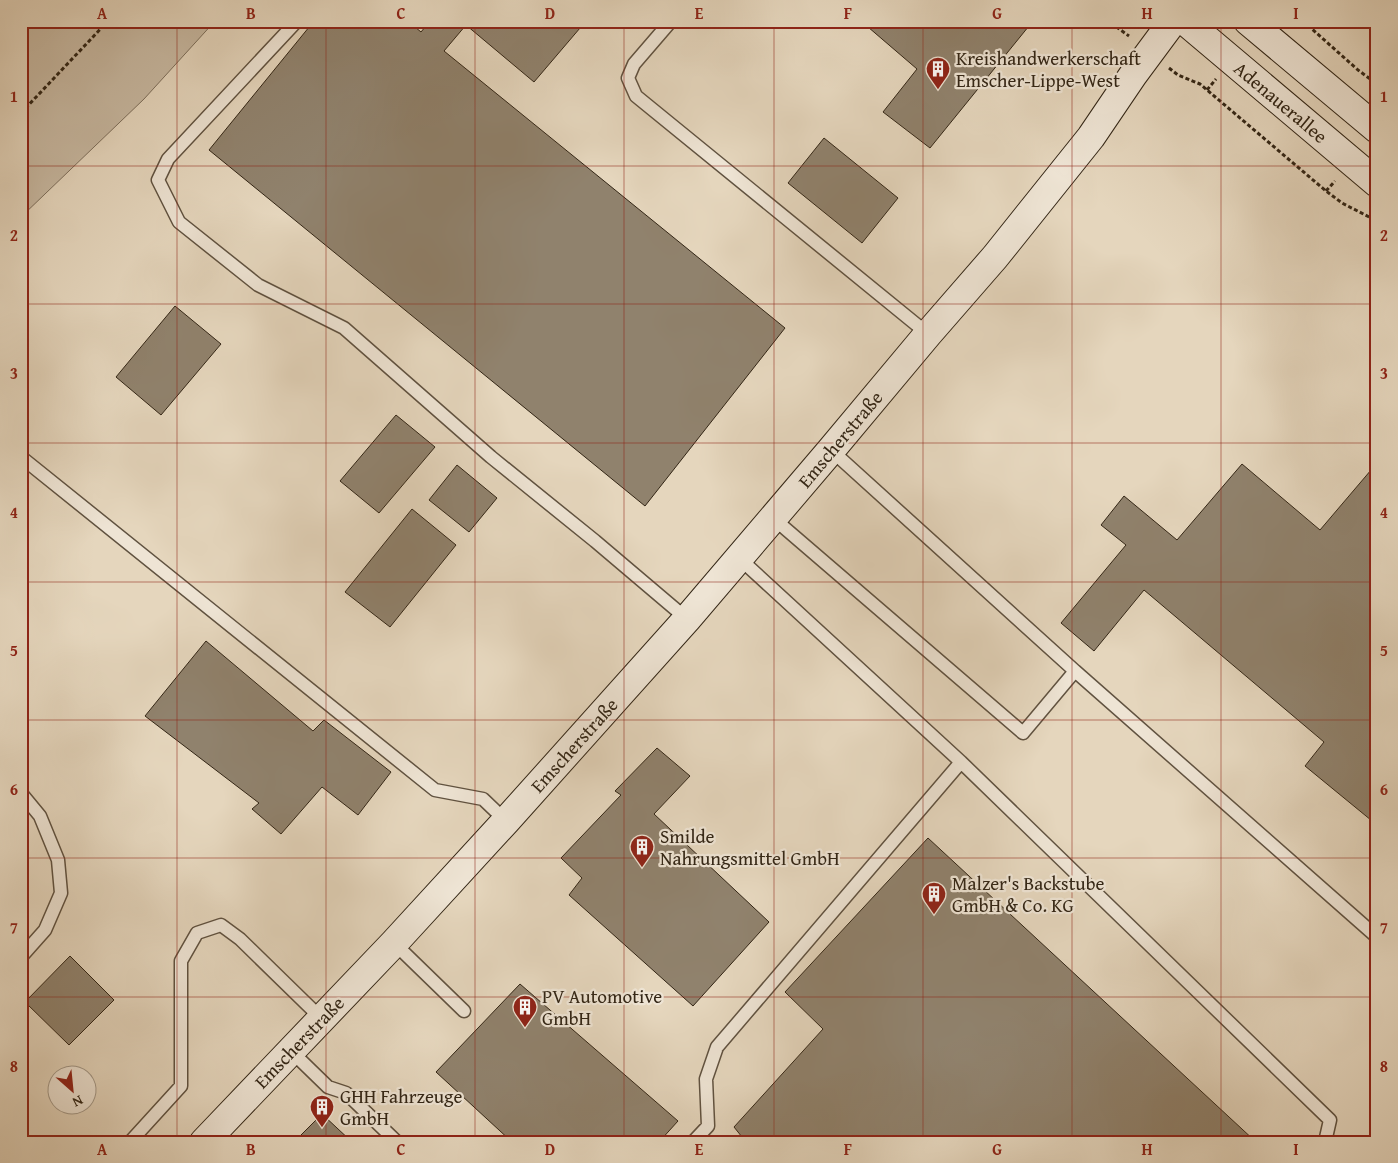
<svg xmlns="http://www.w3.org/2000/svg" width="1398" height="1163" viewBox="0 0 1398 1163" font-family="'Gentium Book Plus',serif">
	<style>
		.green { fill: #c7b8a1; stroke: #7d6f5c }
		.building { fill: #90826d; stroke: #332616 }
		.lines { fill: none; stroke-linecap: round; stroke-linejoin: round }
		.lane-casing { stroke: #605240; stroke-width: 15 }
		.secondary-casing { stroke: #332616; stroke-width: 30 }
		.path { stroke: #332616; stroke-width: 3; stroke-dasharray: 4 2.5; stroke-linecap: butt }
		.lane { stroke: #eee4d4; stroke-width: 12 }
		.secondary { stroke: #eee4d4; stroke-width: 28 }
		.grid { fill: none; stroke: #8f2418; stroke-width: 1; stroke-opacity: 0.55 }
		.labels { text-anchor: middle; stroke-width: 4.5; stroke-linejoin: round; paint-order: stroke }
		.poi-label { font-size: 19px; fill: #332616; stroke: #eee4d4; text-anchor: start }
		.street-label { font-size: 19px; fill: #332616; stroke: #eee4d4 }
		.neatline { fill: none; stroke: #8f2418; stroke-width: 2 }
		.grid-label { font-size: 16px; text-anchor: middle; font-weight: bold; fill: #8f2418 }
	</style>
	<rect width="100%" height="100%" fill="#e5d6bd"/>
	<filter id="stains"><feTurbulence type="fractalNoise" baseFrequency=".004" numOctaves="4"/><feColorMatrix values="0 0 0 0 .2 0 0 0 0 .09 0 0 0 0 .02 0 0 0 .5 -.17"/></filter>
	<radialGradient id="worn" r=".72"><stop offset=".6" stop-color="#630" stop-opacity="0"/><stop offset="1" stop-color="#630" stop-opacity=".3"/></radialGradient>
	<path class="green" d="M21,21H215L144,99L21,217Z"/>
	<path class="building" d="M314,21H408L421,32L430,21H586L534,82L466,25L444,51L785,328L645,506L209,150Z
		M861,21H1033L930,148L883,112L917,69Z
		M824,138L898,198L862,243L788,183Z
		M175,306L221,344L161,415L116,377Z
		M396,415L435,447L379,513L340,481Z
		M1377,463V825L1305,766L1324,742L1144,590L1094,651L1061,623L1126,545L1101,525L1124,496L1177,540L1242,464L1320,530Z
		M457,465L497,498L469,532L429,500Z
		M412,509L456,545L390,627L345,592Z
		M206,641L313,731L324,720L391,772L358,815L322,787L281,834L252,809L259,803L145,716Z
		M657,748L690,776L654,814L769,922L693,1006L569,895L582,878L561,858L621,795L615,791Z
		M928,838L1256,1142H746L734,1127L823,1029L785,992Z
		M70,956L114,1000L69,1045L25,1002Z
		M520,984L678,1121L659,1142H512L436,1072Z
		M322,1114L352,1142H294Z"/>
	<g class="lines">
		<defs>
			<path id="lane" d="M297,21L168,159L158,180L179,222L258,285L344,328L491,457L595,541L687,619
				M671,21L634,64L628,78L636,96L928,334
				M21,457L435,790L483,799L506,821
				M773,518L1023,733L1075,671L831,450
				M739,558L961,762
				M1075,671L1377,937
				M21,793L40,816L58,860L61,893L45,930L21,957
				M394,943L464,1011
				M291,1051L328,1087L346,1093L397,1142
				M130,1142L181,1086V961L197,933L221,925L240,939L322,1019
				M693,1142L708,1126L706,1079L717,1047L961,762L1330,1120L1325,1142"/>
			<path id="secondary" d="M1185,21L1377,183
				M1248,21L1377,129
				M204,1142L394,943L506,821L687,619L831,450L928,334L995,257L1091,137L1133,75L1173,21"/>
		</defs>
		<use href="#lane" class="lane-casing"/>
		<use href="#secondary" class="secondary-casing"/>
		<path class="path" d="M1116,21L1115,26L1129,36
			M1303,21L1358,70L1377,84
			M1169,68L1178,75L1200,84L1326,191L1342,203L1377,221
			M1207,90L1216,79
			M21,113L108,21
			M1326,191L1335,181"/>
		<use href="#lane" class="lane"/>
		<use href="#secondary" class="secondary"/>
	</g>
	<path class="grid" d="M177,21V1142M326,21V1142M475,21V1142M624,21V1142M774,21V1142M923,21V1142M1072,21V1142M1221,21V1142M21,166H1377M21,304H1377M21,443H1377M21,582H1377M21,720H1377M21,858H1377M21,997H1377"/>
	<defs>
		<symbol id="building-pin" viewBox="-11 -11 22 30"><path d="M0 17L-7.5 6A9.5 9.5 0 1 1 7.5 6Z" fill="#8f2418" stroke="#eee4d4"/><path d="M-4-6H4V6H1V3H-1V6H-4ZM-2.5-4.3h1.7v1.8h-1.7ZM.8-4.3h1.7v1.8H.8ZM-2.5-1h1.7V.8h-1.7ZM.8-1h1.7V.8H.8Z" fill="#fff"/></symbol>
	</defs>
	<g fill-rule="evenodd">
		<use href="#building-pin" x="924" y="55" width="28" height="38"/>
		<use href="#building-pin" x="628" y="833" width="28" height="38"/>
		<use href="#building-pin" x="920" y="880" width="28" height="38"/>
		<use href="#building-pin" x="511" y="993" width="28" height="38"/>
		<use href="#building-pin" x="308" y="1093" width="28" height="38"/>
	</g>
	<g class="labels">
		<g class="poi-label">
			<text x="956" y="65">Kreishandwerkerschaft<tspan x="956" dy="22">Emscher-Lippe-West</tspan></text>
			<text x="660" y="843">Smilde<tspan x="660" dy="22">Nahrungsmittel GmbH</tspan></text>
			<text x="952" y="890">Malzer's Backstube<tspan x="952" dy="22">GmbH &amp; Co. KG</tspan></text>
			<text x="542" y="1003">PV Automotive<tspan x="542" dy="22">GmbH</tspan></text>
			<text x="340" y="1103">GHH Fahrzeuge<tspan x="340" dy="22">GmbH</tspan></text>
		</g>
		<g class="street-label">
			<text transform="translate(1281 102) rotate(40)" y="7">Adenauerallee</text>
			<text transform="translate(840 439) rotate(-50)" y="7">Emscherstraße</text>
			<text transform="translate(574 745) rotate(-48)" y="7">Emscherstraße</text>
			<text transform="translate(299 1042) rotate(-46)" y="7">Emscherstraße</text>
		</g>
	</g>
	<rect width="1398" height="1163" fill="none" stroke="#e5d6bd" stroke-width="55"/>
	<g transform="translate(72 1090) rotate(153)"><circle r="24" fill="#eee4d4" stroke="#a39888"/>
	<path d="M0-4L9 19L0 12L-9 19Z" fill="#8f2418"/>
	<text y="-8" font-size="14" font-weight="bold" text-anchor="middle" fill="#332616">N</text>
	</g>
	<rect x="28" y="28" width="1342" height="1108" class="neatline"/>
	<g class="grid-label">
		<text x="102" y="19">A</text>
		<text x="251" y="19">B</text>
		<text x="401" y="19">C</text>
		<text x="550" y="19">D</text>
		<text x="699" y="19">E</text>
		<text x="848" y="19">F</text>
		<text x="997" y="19">G</text>
		<text x="1147" y="19">H</text>
		<text x="1296" y="19">I</text>
		<text x="14" y="102">1</text>
		<text x="1384" y="102">1</text>
		<text x="14" y="241">2</text>
		<text x="1384" y="241">2</text>
		<text x="14" y="379">3</text>
		<text x="1384" y="379">3</text>
		<text x="14" y="518">4</text>
		<text x="1384" y="518">4</text>
		<text x="14" y="656">5</text>
		<text x="1384" y="656">5</text>
		<text x="14" y="795">6</text>
		<text x="1384" y="795">6</text>
		<text x="14" y="933">7</text>
		<text x="1384" y="933">7</text>
		<text x="14" y="1072">8</text>
		<text x="1384" y="1072">8</text>
		<text x="102" y="1155">A</text>
		<text x="251" y="1155">B</text>
		<text x="401" y="1155">C</text>
		<text x="550" y="1155">D</text>
		<text x="699" y="1155">E</text>
		<text x="848" y="1155">F</text>
		<text x="997" y="1155">G</text>
		<text x="1147" y="1155">H</text>
		<text x="1296" y="1155">I</text>
	</g>
	<rect width="100%" height="100%" filter="url(#stains)"/>
	<rect width="100%" height="100%" fill="url(#worn)"/>
</svg>
